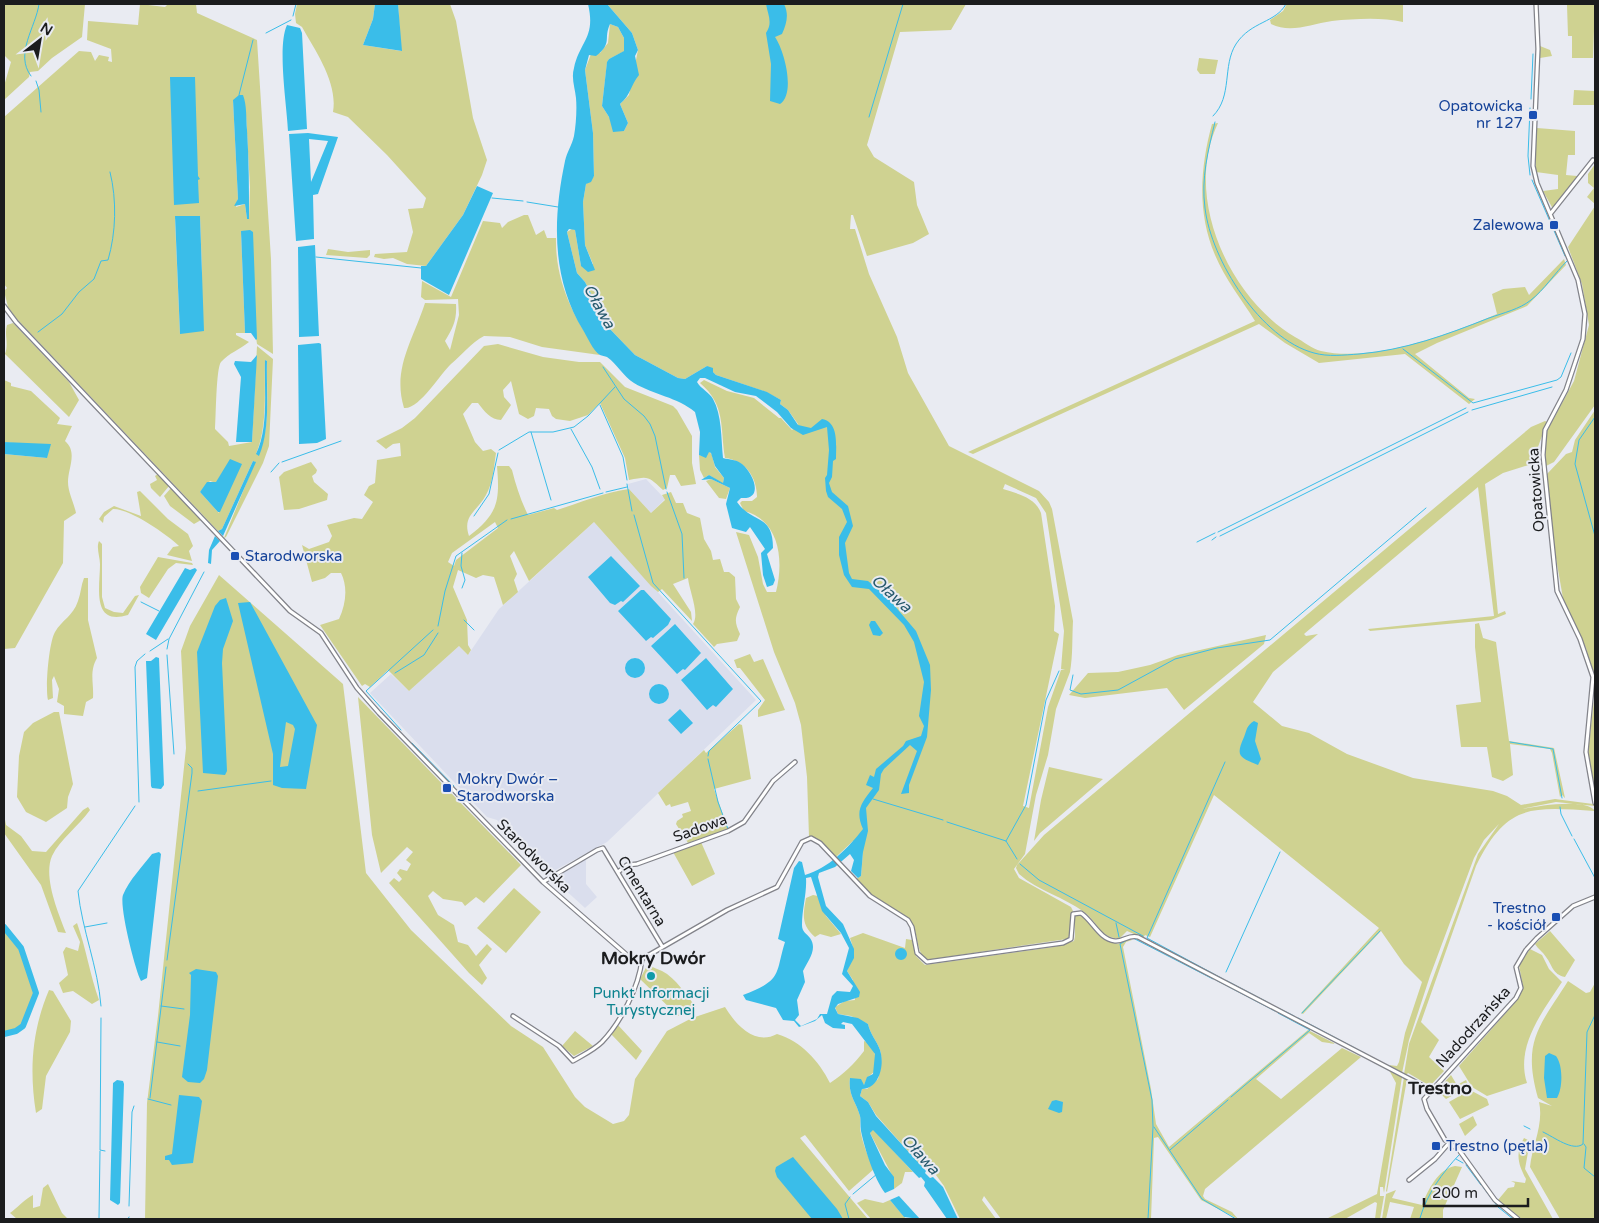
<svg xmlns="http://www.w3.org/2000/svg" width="1599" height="1223" viewBox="0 0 1599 1223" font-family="'Varela Round',sans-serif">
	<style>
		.built { fill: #dadeed }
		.green { fill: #cfd291; fill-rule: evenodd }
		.water { fill: #3abde9; fill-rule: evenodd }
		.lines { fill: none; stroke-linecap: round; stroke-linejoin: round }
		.stream { stroke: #3abde9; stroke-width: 1 }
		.river { stroke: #3abde9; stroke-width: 6 }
		.minor-casing { stroke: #82838a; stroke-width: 5.5 }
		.minor { stroke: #fff; stroke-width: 3 }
		.transit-dot { fill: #1a4fb4; stroke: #e9ebf2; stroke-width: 2 }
		.culture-dot { fill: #0f9aa8; stroke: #e9ebf2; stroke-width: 2 }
		.labels { text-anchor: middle; stroke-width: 4; stroke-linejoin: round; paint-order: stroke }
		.transit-label { font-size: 15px; fill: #164399; stroke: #e9ebf2; text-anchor: end }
		.street-label { font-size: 15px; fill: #1b1c1e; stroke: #e9ebf2 }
		.culture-label { font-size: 15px; fill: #0d838f; stroke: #e9ebf2 }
		.water-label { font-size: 16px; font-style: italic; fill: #26596c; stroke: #e9ebf2 }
		.quarter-label { font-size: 18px; font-weight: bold; fill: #1b1c1e; stroke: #e9ebf2 }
	</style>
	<rect width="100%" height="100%" fill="#e9ebf2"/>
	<path class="built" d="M646,479L665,499L651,513L629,489L628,484Z
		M594,522L756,700L607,842L550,873L546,872L497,820L487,817L370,693L391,674L409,691L459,646L468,655L499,609Z
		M586,858V884L597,897L585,908L551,877Z"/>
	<path class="green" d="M4,4H85L82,37L52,58L38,71L30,72L29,77L4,100V86L11,62L4,55Z
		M140,4L165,7L168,4H196L197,13L257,40L271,259L273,354L257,344L241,231L245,333H236V335L249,342C239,350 229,353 221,362C216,368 216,418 215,429L228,442L229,446L252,442L257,346L273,359L269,446L263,463L226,537L224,538L255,462L253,461L222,529L218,531L16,318L8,307L4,291L7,288L4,284V117L79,51L91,52L95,61L99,55L109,57L108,61L112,62L111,49L87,40L88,21L138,25ZM233,100L246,115L250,187L249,219H247L245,204L236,207L238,199ZM200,216L202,272L180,334L175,219ZM265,360L267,361C266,384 272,438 256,454C268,426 264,390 265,360ZM222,473L219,513L200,492L210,481L216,483Z
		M297,4H375L373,19L363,45L401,51L398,4H450L456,21L473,118L487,160L482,175L463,215L426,266L407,264L393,258L384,259L374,257L375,254L407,252L413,232L408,209L423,208L426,198L387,155L348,117L333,112C338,83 316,52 302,27L296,23L295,14Z
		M607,4H966L951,30L900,32L867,145L874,157L914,182L917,205L929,234L913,243L867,256L853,215H851L850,229H855L869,274L897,337L908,373L949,446L1039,491L1049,502L1052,509L1073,621C1072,638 1073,655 1070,672L1067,671L1070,672L1056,709L1048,755L1036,795L1025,854L1014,869L1019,878L1071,907L1073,911C1069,920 1075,931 1067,939L926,960C914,948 920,931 908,918C900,911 887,906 877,900L876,897L871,895L856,879L861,876L863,852L853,841L836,857L821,842L809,837L807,777L801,725L795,703L774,652L736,532L749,535L758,557L763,584L767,592H776C784,561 780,520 744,511L740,503L742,501H752L757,497C757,477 745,460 725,458C720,427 726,405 700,383L704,380L727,391L754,398L779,418H781L792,430L798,424L788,410L780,404L781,400L766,392L716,375L707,366L685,379L678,378L635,355L608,327L585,282L577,273L567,232L572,229L575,230L581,266L593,264L585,245L583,202L586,184L594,176L593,133L585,70L591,54L600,53L608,43L610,24L618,27L624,38L625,51L609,59L607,63L602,106L609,117L624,131L628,123L620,104L629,95L638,50L632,33ZM1005,484L1036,498L1046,513L1064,631L1061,669L1065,670H1061L1048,707L1029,808L1023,806L1059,634L1054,631L1055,606L1041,513C1035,497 1018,494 1003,489Z
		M1287,4H1403V22C1381,17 1354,19 1332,21C1310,24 1291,34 1271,24L1270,20L1283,11Z
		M1595,4L1593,58H1572V36H1568L1567,5Z
		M1540,46L1550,50L1552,56L1540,58Z
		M1199,58L1218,60L1215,74H1200L1197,70Z
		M1574,90L1595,91V105H1573Z
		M1218,123C1183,196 1228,297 1295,337C1303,341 1312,349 1321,351C1373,363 1450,334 1497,314L1492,294L1503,289L1525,287L1529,295L1564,259L1566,265L1527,306L1437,343L1415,354L1469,398L1475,399L1469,404L1405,354L1319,363L1285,343L1259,324L973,454L968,452L1255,321C1242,300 1225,279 1215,255C1197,213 1200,168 1212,124Z
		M1537,128L1575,131V155H1568L1566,175L1577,176V179L1553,209L1543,191L1558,189V175L1536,172L1535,153Z
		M1595,164V204L1587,197L1594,188L1588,183V174Z
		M1595,206V405L1554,462L1546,466L1544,453L1547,431L1574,381L1589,325L1582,284L1568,247Z
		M524,215H528L536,235L544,230L547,238H556C555,283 575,320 600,355L542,347L510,337L484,336C471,343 462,355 451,364C441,373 419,410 404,408C392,369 413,340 425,303L456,304C457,320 453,328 445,341L450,350L459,315L458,299L425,300L421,297L422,281L451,297L483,221L500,223L502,228L508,222Z
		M328,249L348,252L370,250V255L367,258L326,255Z
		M13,323L69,382L79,400L69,417L5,354C9,343 4,335 7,325Z
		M498,344L543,357L579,362H600L625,387L673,406L677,410L692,436V463L696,484L681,486L675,475H670L667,488L663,490C648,476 649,476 629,480L625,458L600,403L588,415L570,421L556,419L552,416L549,409L536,408L534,416L528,419L519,414L511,381L503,390L504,397L511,405L501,420C491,420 484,411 478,403H472L463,414L475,442L483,451L491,449L496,453C494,466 493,483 486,495C477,512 462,515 469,536C498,514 500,501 497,466H509L512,470C516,486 521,501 528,515L554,508L557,510C579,503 606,492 629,489L651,513L665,500L662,495L671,492L676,503H683L687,513L700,518L704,539L711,551L713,560L720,559L724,572H729L735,577L736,599L740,607C734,619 735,623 740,634L737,641L717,644L714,647L693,624C700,614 689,590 688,578L673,584L691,612L692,621L662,589L658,592L651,586L594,522L529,581L514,551L510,556L517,574L514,580L518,592L503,605L494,577L483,575L476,578L458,570L453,587L467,620L468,645L471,650L468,655L459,646L409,691L388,670L370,687L365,684L362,686L320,625L339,619C346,604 348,587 341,573H331L325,578L312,582L302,545L309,549L329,542L332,536L327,525L354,518L362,519L373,502L364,495L369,486L375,483L377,460L401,456L400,443L393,444L386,449L376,441L402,428L415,418L484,346ZM495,522L498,528L456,560L454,566L448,562L452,553Z
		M4,380L11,383V386L31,391L60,418L57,424L72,426L65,441C78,452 68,468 68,482C68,492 74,503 76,513L64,521L63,563L15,648L4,649V454L47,458L22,444L4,442Z
		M1595,410V680L1586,648L1564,604L1553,541L1547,474L1566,454L1572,452L1575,440Z
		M1545,421L1547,422L1538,447V462L1503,473L1485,484L1498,614L1505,611L1506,614L1491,620L1370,631L1368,629L1494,616L1478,487L1304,634L1306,636L1318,634L1273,672L1253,702L1282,726L1309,733L1347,754L1413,778L1493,791L1507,796L1521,805L1555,799L1593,804L1595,806L1556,802L1526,808L1523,809C1538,806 1586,798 1595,811C1531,807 1507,803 1476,866L1421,1022L1439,1040L1429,1057L1444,1071L1430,1086L1408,1073L1406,1075L1404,1074L1409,1044L1478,854L1499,824L1484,840L1474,858L1430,976L1409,1040L1402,1073L1389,1065L1397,1066L1399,1062L1405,1033L1422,982L1404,964L1381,931L1303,1014L1301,1013L1379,928L1214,795L1150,937L1145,935L1143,938L1127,931L1120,938C1101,940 1097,921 1084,912C1064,897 1038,891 1019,874L1016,868L1017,865L1044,835L1531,427Z
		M709,451L712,455L715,467L724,478L723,484L709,475L704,478L700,470L699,455L703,456Z
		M311,462L317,470L316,473L312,476L314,482L328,494L327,500L299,509L284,510L279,477L284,472Z
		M158,474L169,486L160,497L151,488L150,484L157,480L155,476Z
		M711,479L730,488L726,499L719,498L706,481Z
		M171,488L201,520L194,524L170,506L164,496Z
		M140,491L168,519L188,534L193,546L189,551L192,561L167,555L173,547L179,546C168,535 129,508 113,509L104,517L103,523L99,519L104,512L114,506L141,516L137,492Z
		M99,541L102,544V597L105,608L114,612L123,613L135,596L139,595L128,615C91,626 100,587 100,564C100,557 96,548 99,541Z
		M158,557L192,563L193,565L176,563L168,569L149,598L141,593L140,587Z
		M219,575L343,684L366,873L411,930L511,1026L543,1047L575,1097L585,1107L613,1124L624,1121L629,1115L635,1079L667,1031L692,1018L725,1007C736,1025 755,1046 777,1034C801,1041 819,1061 830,1083C844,1074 854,1064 864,1051V1041C877,1046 876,1059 875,1071L868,1077L864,1085L850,1078C848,1096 856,1101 860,1116C861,1120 860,1124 860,1128C862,1142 868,1157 874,1169L849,1191L805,1135L800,1138L868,1219H145L147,1103L158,1016L186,748L181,651L190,626Z
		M84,578H88V620L97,658C89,672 94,683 93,698L86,702L83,716L64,714V706L57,702L59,689L54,676L52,680L53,698L48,700C45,688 49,642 55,632C62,620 73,616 78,601C81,593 81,585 84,578Z
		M1479,623L1483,638L1496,642L1509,741L1554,748L1565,798L1562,795L1560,797L1552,753L1550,749L1510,744L1513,775L1503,781L1492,777L1487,747H1461L1456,705L1481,702L1475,647V624Z
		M1266,635L1264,644L1184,710L1167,688L1085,698L1069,695L1088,673L1118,672L1150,665L1178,655Z
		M750,654L754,662L763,659L785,710L758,717V710L765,700L740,668H737L734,660Z
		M1595,692V796L1588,752Z
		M358,697L521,865L484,903L476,897L465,906L462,902L443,899L433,891L428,896L438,915L454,925L458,942L468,945L476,956L487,944L492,949L479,965L487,978L482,985L469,973L389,883L394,878L399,882L402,879L397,873L400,869L407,871L411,864L406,860L413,852L407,847L381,873L372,835Z
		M54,712H59L73,784L68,797L67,808L46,822L26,812L17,797L19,756L24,732L33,723Z
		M739,724L742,725L751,779L714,789L728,829L688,843L676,824L677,821L683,817L682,814L691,811L688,802L671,807L670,804L666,806L658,793L704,750L706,753Z
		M1049,767L1103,779L1040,833L1034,841L1041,800Z
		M88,807L90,810C79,826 60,839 52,856C43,877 58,912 66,933L58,932L41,885L4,833V814L6,825L21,836L32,851L46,852L83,810Z
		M701,842L715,874L692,886L673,852Z
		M514,888L541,912L506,953L477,928Z
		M813,895L818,896L826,916L841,934L831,937L820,934L815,937C801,925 803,915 806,898Z
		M1076,914H1082L1106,939L1118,944L1128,938L1132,940L1126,942L1123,947L1151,1089L1156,1124L1169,1147L1308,1030L1336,1044L1322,1042L1309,1033L1256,1079L1281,1099L1342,1048L1361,1057L1205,1189L1203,1196L1205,1199L1232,1212L1238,1219L1201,1200L1158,1137L1154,1138L1151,1219H1001L984,1196L982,1200L996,1219H960L944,1186L933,1171L935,1168L931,1163L922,1167L876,1115L868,1102L860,1096L862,1089H867L878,1079C880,1071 883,1059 880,1050C877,1041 870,1034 868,1024L851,1016L838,1014L835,1007L845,1001L855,1000L853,980L847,971C853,955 856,955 850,938L863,933L905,948L906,939L912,940L916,956L925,965L1054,947L1074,941C1077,931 1072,922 1076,914Z
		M77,923C86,948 90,975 99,1000L92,1004L73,991L63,993L59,983L68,975L63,952L66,947L78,951L80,942L73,926Z
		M4,929L21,949L35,993L23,1024L15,1030L4,1032Z
		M1550,931L1575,960L1565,977C1552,974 1553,966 1546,957C1543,952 1538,949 1535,944Z
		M1530,949L1542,955L1549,969L1562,982C1543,1011 1515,1046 1527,1083L1487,1096L1472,1087L1459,1066L1519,998L1523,987L1519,965Z
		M649,962V965C654,968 658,969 662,971C676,978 686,995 696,1007L678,1016L640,979Z
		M1568,981L1586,993L1590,992L1595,983V1219H1560L1530,1167C1532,1146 1544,1124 1539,1102L1552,1106L1538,1098C1522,1041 1539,1027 1568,981Z
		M49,990L53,991L71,1021L70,1032L46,1076L42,1109L36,1113C29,1070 32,1030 49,990Z
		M617,1024L642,1051L636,1060L611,1034Z
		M575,1031L593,1046L574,1056L562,1046Z
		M1389,1070L1402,1077L1384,1193L1383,1187H1380V1196H1384L1380,1219H1375L1377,1203L1375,1202L1345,1219H1326L1377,1194L1396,1083Z
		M1451,1075L1457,1085L1466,1080L1469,1087L1446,1099L1437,1090Z
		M1404,1077L1407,1079L1387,1192L1386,1191Z
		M1470,1090L1487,1099L1489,1105L1460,1119L1449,1102Z
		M1473,1116L1477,1125L1465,1136L1459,1124Z
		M873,1129L913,1172H905L902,1183L894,1189V1179L870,1133Z
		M1524,1138L1530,1141L1525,1169L1553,1219H1522L1498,1200L1508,1188L1514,1187L1515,1183L1511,1181L1525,1183L1526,1179C1518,1164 1515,1153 1524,1138Z
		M1455,1166L1462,1167L1443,1210V1219H1410L1414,1207L1390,1202L1386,1219H1382L1386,1194L1396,1190L1392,1198L1422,1205C1428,1190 1438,1169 1455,1166Z
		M48,1184L62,1213L68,1219H17L10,1213C17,1208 26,1198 33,1195V1208L40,1206L43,1188Z
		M865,1199L883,1203L890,1200L906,1219H871L857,1203Z"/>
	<path class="water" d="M375,4H398L402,51L363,45L373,19Z
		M588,4H607L632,33L638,50L635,56L639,75C630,86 631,95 620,104L628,123L624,131L613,132L609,117L602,106L607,62L609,59L624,51V38L618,27L610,24C603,39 613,43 596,56L589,55L585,70L593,133L594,176L591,182L586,184L583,202L585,245L595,270L588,272L581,266L575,230L569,229L567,232L577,273L585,282L608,327L635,355L678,378L685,379L707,366L713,368V372L716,375L767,392L781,400L780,404L788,410L798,425L811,428L822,419C839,422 836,445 836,459L833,461L832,477L829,483L832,492L848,506L853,526L845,543L849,573L852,579L868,581L888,598L916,631L930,665L931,690L927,737L909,785V793L901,794L917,751L910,745L884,769L881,774L879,790L866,808L868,831L863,852L861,876L858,878L851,871L854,860L850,854L835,867L819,873L818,877L826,906L843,924L854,949V958L847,971L860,992L859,997L838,1004L835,1008L838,1014L858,1018L868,1024C870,1034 877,1041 880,1050C885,1065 879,1089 862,1089L860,1096L868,1102L876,1116L926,1171L925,1173L930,1178L933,1177L943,1187L958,1219H947L924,1186L925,1182L921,1177L919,1178L873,1130L870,1133L885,1165L894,1177V1189L885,1193C874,1178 865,1150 861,1131C860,1126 861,1120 860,1116C856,1101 848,1096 850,1078L861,1079L864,1085L867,1077L873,1074L875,1054L852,1024L843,1022L841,1024L845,1025V1029L833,1028L825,1023L822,1015L815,1021L799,1027L794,1021L783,1020L776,1008L746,1000L743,995C783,980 775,974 785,942L778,939L794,868L799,861L802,862L805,875C829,868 848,848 863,829C855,811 861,803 873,788L866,785L870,775L874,777L876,769L903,746L906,741L921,736L924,726L919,716L924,682L914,642L904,625L869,589L852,587L844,575L839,555V537L847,522L842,509L828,497L826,491L825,478L827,475L829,450L827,427L803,435L791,428L777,412L756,396L735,392L705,378H700L697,382C701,389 709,392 713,399C722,415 721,438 723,458C730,460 736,459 742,464C754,474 764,500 741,498L737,502C752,524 773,513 773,548L767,554L775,580L773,585L767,587L763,575L761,553L765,549L750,527L746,532L732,528L726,504L730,488L711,479L701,480L709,475L723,483L724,478L715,466L711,453L709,452L706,458L699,455L700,432L695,412C677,397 654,395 634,383C623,376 617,364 607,357C605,356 602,356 600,355C593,351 587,336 583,330C551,278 553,218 565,161C567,152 572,145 574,136C576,125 577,109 576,98C575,88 571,78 574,68C580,41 596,38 588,4ZM811,877L822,911L841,933L849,948L842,974L853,986L850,992L837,991L832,996L827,1014H820L817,1019L801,1026L795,1020L799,1015L797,1000L805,982L803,971C808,961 818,949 810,938C806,933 802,932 802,925C802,909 807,893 806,878Z
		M766,4H784C789,14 787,23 782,34L775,37C784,50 796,93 780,104L770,101L771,64L766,33C773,23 768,15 766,4Z
		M287,25L300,28L302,33L307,129L288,131C287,106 277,46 287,25Z
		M170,77H195L198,176L200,179L198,180L199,203L174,205Z
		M239,95H243C247,105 246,119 247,130C249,160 249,190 249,219H247L245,204L234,206L238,199L233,100Z
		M308,133L338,137L318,194L313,195L314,239L296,241L289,134ZM309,139L328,141L311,182Z
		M477,186L493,193L449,295L421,279V266H426L463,215Z
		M175,216H200L204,331L180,334Z
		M250,230L253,232L257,339L256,340L251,333H245L241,231Z
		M315,245L319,336L299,337L298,247Z
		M319,343L321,344L326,439L317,443L299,444L298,345Z
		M257,355L252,442H236L241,377L234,364L235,361L251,362Z
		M265,360L267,361C266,391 271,428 259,456L256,454C269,427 264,390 265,360Z
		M4,442L51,444L47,458L4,454Z
		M230,459L242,464L220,512H218L200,492L207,482H216Z
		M253,461L256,462L223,536L218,531L222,529Z
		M215,536L220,541L212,550L211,564L208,563L209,550Z
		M611,556L640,586L623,602L621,601L615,605L610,603L588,577Z
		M185,568L190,570L195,568L197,570L156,640L146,634Z
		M641,590H644L671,619L668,625L653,638L651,637L646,641L618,611Z
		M226,598L233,621L223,649L222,663L227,771L225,775L203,773L197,652L215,606L220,600Z
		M250,602L317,725L306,789L282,788L273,785V754L238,603ZM286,722L293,725L295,729L288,766L280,767Z
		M871,621H875L883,633L880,636L873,635L869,625Z
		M675,624L701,653L685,670L683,669L677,674L651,646Z
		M156,657L159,658L164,785L161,789L152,788L151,786L146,661H151Z
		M625 668a10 10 0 1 1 20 0a10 10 0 1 1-20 0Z
		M706,658L733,689L716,707L713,705L707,710L681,680Z
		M649 694a10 10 0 1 1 20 0a10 10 0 1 1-20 0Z
		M680,709L693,723L681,734L668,720Z
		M1254,721L1258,723L1255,741L1261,759L1258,765C1240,757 1235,757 1244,737C1247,730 1246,726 1254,721Z
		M159,852L161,854L147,978L141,981C135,970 119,906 123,895C129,880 143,866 152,854Z
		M895 954a6 6 0 1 1 12 0a6 6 0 1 1-12 0Z
		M196,969L216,972L218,976L207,1070L204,1079L200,1083L188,1082L182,1077L190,1015L191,975L189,973Z
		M1549,1053L1556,1056C1563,1065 1563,1088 1557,1098H1547L1544,1078L1545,1056Z
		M117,1080L123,1081L124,1084L120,1203L118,1205L110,1200L113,1083Z
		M179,1095L199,1097L202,1101L193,1163L172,1165L169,1160H165V1156L172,1154Z
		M1056,1100L1063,1102L1062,1112L1059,1113L1048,1109L1052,1101Z
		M793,1157L837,1209L843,1219H812L777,1177L775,1171L776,1167Z
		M899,1196L920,1219L904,1217L890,1200Z"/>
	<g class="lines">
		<path class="stream" d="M293,16L296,4
			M266,33L291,20
			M31,76C14,54 36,27 39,4
			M36,81L39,90L41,112
			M239,95L253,40
			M1531,99L1533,54
			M1213,116C1233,96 1222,66 1236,44C1251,21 1276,23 1286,4
			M869,117L903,4
			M1215,122C1208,151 1201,178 1205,208C1211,260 1261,339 1314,353C1328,357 1344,355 1359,354C1405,350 1446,335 1489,318C1503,313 1520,309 1531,300C1544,290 1555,273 1567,261
			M1530,175L1528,156L1530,108
			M1532,180L1565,256
			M492,198L523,201
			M527,202L558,207
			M316,257L421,268
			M38,332L62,314L79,292L94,279L101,261L108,260C116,233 117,200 110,172
			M1403,349L1473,403L1557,380L1561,377L1571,353
			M603,367L624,399L644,416L650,424L655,436L666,489
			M600,405L623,457L627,480
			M1472,410L1552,387
			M1595,417L1579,440L1575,464L1595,536
			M571,429L592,467L600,489
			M531,432L551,500
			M499,450L529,432H553L574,427L588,416L615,387
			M282,462L341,441
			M271,472L279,463
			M627,484L632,511
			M606,492L627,487
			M667,492L682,534L684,578
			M634,515L653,583L761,701L709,751L708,756
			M474,516L489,494L498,453
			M511,519L603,493
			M1218,532L1466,408
			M1220,536L1468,412
			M1212,540L1216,537
			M1197,542L1215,533
			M462,588L465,580L461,566L462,553
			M141,602L159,611
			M464,620L474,630
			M438,626L445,591L456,556L507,520
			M167,649L169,639L204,572
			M150,651L168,639
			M167,655L174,754
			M395,673L424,655L438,633
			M1073,675L1070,690L1081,694L1118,690L1175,659L1217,648L1270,640L1426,508
			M401,730L366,691L433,630
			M1510,742L1553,749L1562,798
			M412,743L454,786
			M708,759L718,802L728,829
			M198,791L271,781
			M873,799L943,820
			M139,802L135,667L137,661L145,654
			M1560,807L1561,814L1572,836
			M947,822L1006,841L1017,859
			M1574,839L1595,878
			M1006,841L1026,805L1046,700L1059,671
			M1020,864L1039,880L1143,936
			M1116,923L1119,937
			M85,927L107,923
			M1133,938L1213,979
			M1129,939L1120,944L1152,1100L1153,1127L1148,1219
			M167,960L192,773V768L188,764
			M1226,972L1280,852
			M1223,979L1147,938L1225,762
			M1216,980L1275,1011
			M1227,981L1267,1002
			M101,1006C98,967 82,930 78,891L135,806
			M161,1006L184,1009
			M1280,1009L1294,1016
			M1302,1013L1380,931
			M101,1018L100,1150L105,1151
			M1298,1018L1366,1054
			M157,1042L180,1046
			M1231,1097L1310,1030L1278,1013
			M150,1098L166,967
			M148,1099L171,1105
			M1524,1126L1530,1129
			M1154,1127L1202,1199L1236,1219
			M1543,1132C1554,1137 1573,1152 1583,1144L1587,1032L1595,1015
			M1584,1144L1586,1147L1584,1168L1595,1177
			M1170,1150L1228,1100
			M1456,1159L1463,1163
			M1466,1165L1481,1185
			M1483,1187L1498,1207L1513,1219
			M853,1194L877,1174
			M129,1206L132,1112L134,1106
			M1420,1218C1427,1194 1442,1173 1459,1155
			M99,1219L100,1151
			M128,1219L129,1217
			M849,1219L845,1204L850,1197"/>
		<path class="river" d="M4,927L21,948L36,993L23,1026L16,1031L4,1034"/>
		<defs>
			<path id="minor" d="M1536,4L1538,49L1533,166L1537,183L1578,280L1585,314L1583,339L1566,390L1545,430L1543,455L1557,591L1580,639L1593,677L1586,752L1595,803
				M1551,213L1593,160
				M4,306L16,322L290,611L321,633L357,688L379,713L543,882L627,955L635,960L642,959
				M618,872L627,865L637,864L728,831L744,822L773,781L795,762
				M543,882L597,850L603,848L662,946
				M513,1016L559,1046L573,1061C583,1055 594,1050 602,1042C621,1022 639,987 642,959L727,910L777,887L802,842L811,838L820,843L870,896L908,920L912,927L917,953L927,962L1063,943L1071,939L1073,914L1081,913C1093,921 1099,939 1115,941C1123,942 1129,934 1138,937L1431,1090
				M1409,1180L1435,1159L1449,1143
				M1518,1219L1495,1200L1459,1150L1445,1140L1427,1109L1424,1099L1516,998L1521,988L1516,967L1526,950L1537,938L1573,906L1595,897"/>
		</defs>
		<use href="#minor" class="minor-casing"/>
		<use href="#minor" class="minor"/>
	</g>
	<g class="transit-dot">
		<rect x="1528" y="110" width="10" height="10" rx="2.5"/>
		<rect x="1549" y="220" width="10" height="10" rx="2.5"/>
		<rect x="230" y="551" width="10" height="10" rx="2.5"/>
		<rect x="442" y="783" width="10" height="10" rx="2.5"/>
		<rect x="1551" y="912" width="10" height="10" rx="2.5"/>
		<rect x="1431" y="1141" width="10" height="10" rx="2.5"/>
	</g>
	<circle class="culture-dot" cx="651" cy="976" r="5"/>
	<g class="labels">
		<g class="transit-label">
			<text x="1523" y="111">Opatowicka<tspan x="1523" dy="17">nr 127</tspan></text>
			<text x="1544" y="230">Zalewowa</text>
			<text x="245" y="561" text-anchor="start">Starodworska</text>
			<text x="457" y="784" text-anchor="start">Mokry Dwór –<tspan x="457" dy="17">Starodworska</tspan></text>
			<text x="1546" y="913">Trestno<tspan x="1546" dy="17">- kościół</tspan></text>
			<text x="1446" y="1151" text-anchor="start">Trestno (pętla)</text>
		</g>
		<g class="street-label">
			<text transform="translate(1536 490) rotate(-94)" y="5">Opatowicka</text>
			<text transform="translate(700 828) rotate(-20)" y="5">Sadowa</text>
			<text transform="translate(534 856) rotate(45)" y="5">Starodworska</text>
			<text transform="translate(642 891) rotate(59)" y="5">Cmentarna</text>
			<text transform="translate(1473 1027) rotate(-48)" y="5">Nadodrzańska</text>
		</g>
		<g class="culture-label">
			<text x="651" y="998">Punkt Informacji<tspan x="651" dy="17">Turystycznej</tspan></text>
		</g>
		<g class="water-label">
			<text transform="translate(600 306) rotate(61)" y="6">Oława</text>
			<text transform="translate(892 593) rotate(42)" y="6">Oława</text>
			<text transform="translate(921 1154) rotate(48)" y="6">Oława</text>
		</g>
		<g class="quarter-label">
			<text x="653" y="964">Mokry Dwór</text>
			<text x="1440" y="1094">Trestno</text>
		</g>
	</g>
	<rect width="1599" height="1223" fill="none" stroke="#1b1c1e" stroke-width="10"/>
	<g transform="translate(40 40) rotate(31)" stroke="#e9ebf2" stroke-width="4" paint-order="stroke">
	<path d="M0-4L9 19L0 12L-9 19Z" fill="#1b1c1e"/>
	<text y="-8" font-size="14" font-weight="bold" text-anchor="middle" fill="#1b1c1e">N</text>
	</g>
	<path d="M1424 1198v8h104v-8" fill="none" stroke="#1b1c1e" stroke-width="2.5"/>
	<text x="1432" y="1198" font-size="15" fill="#1b1c1e" stroke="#e9ebf2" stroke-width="4" paint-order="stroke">200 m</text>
</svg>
